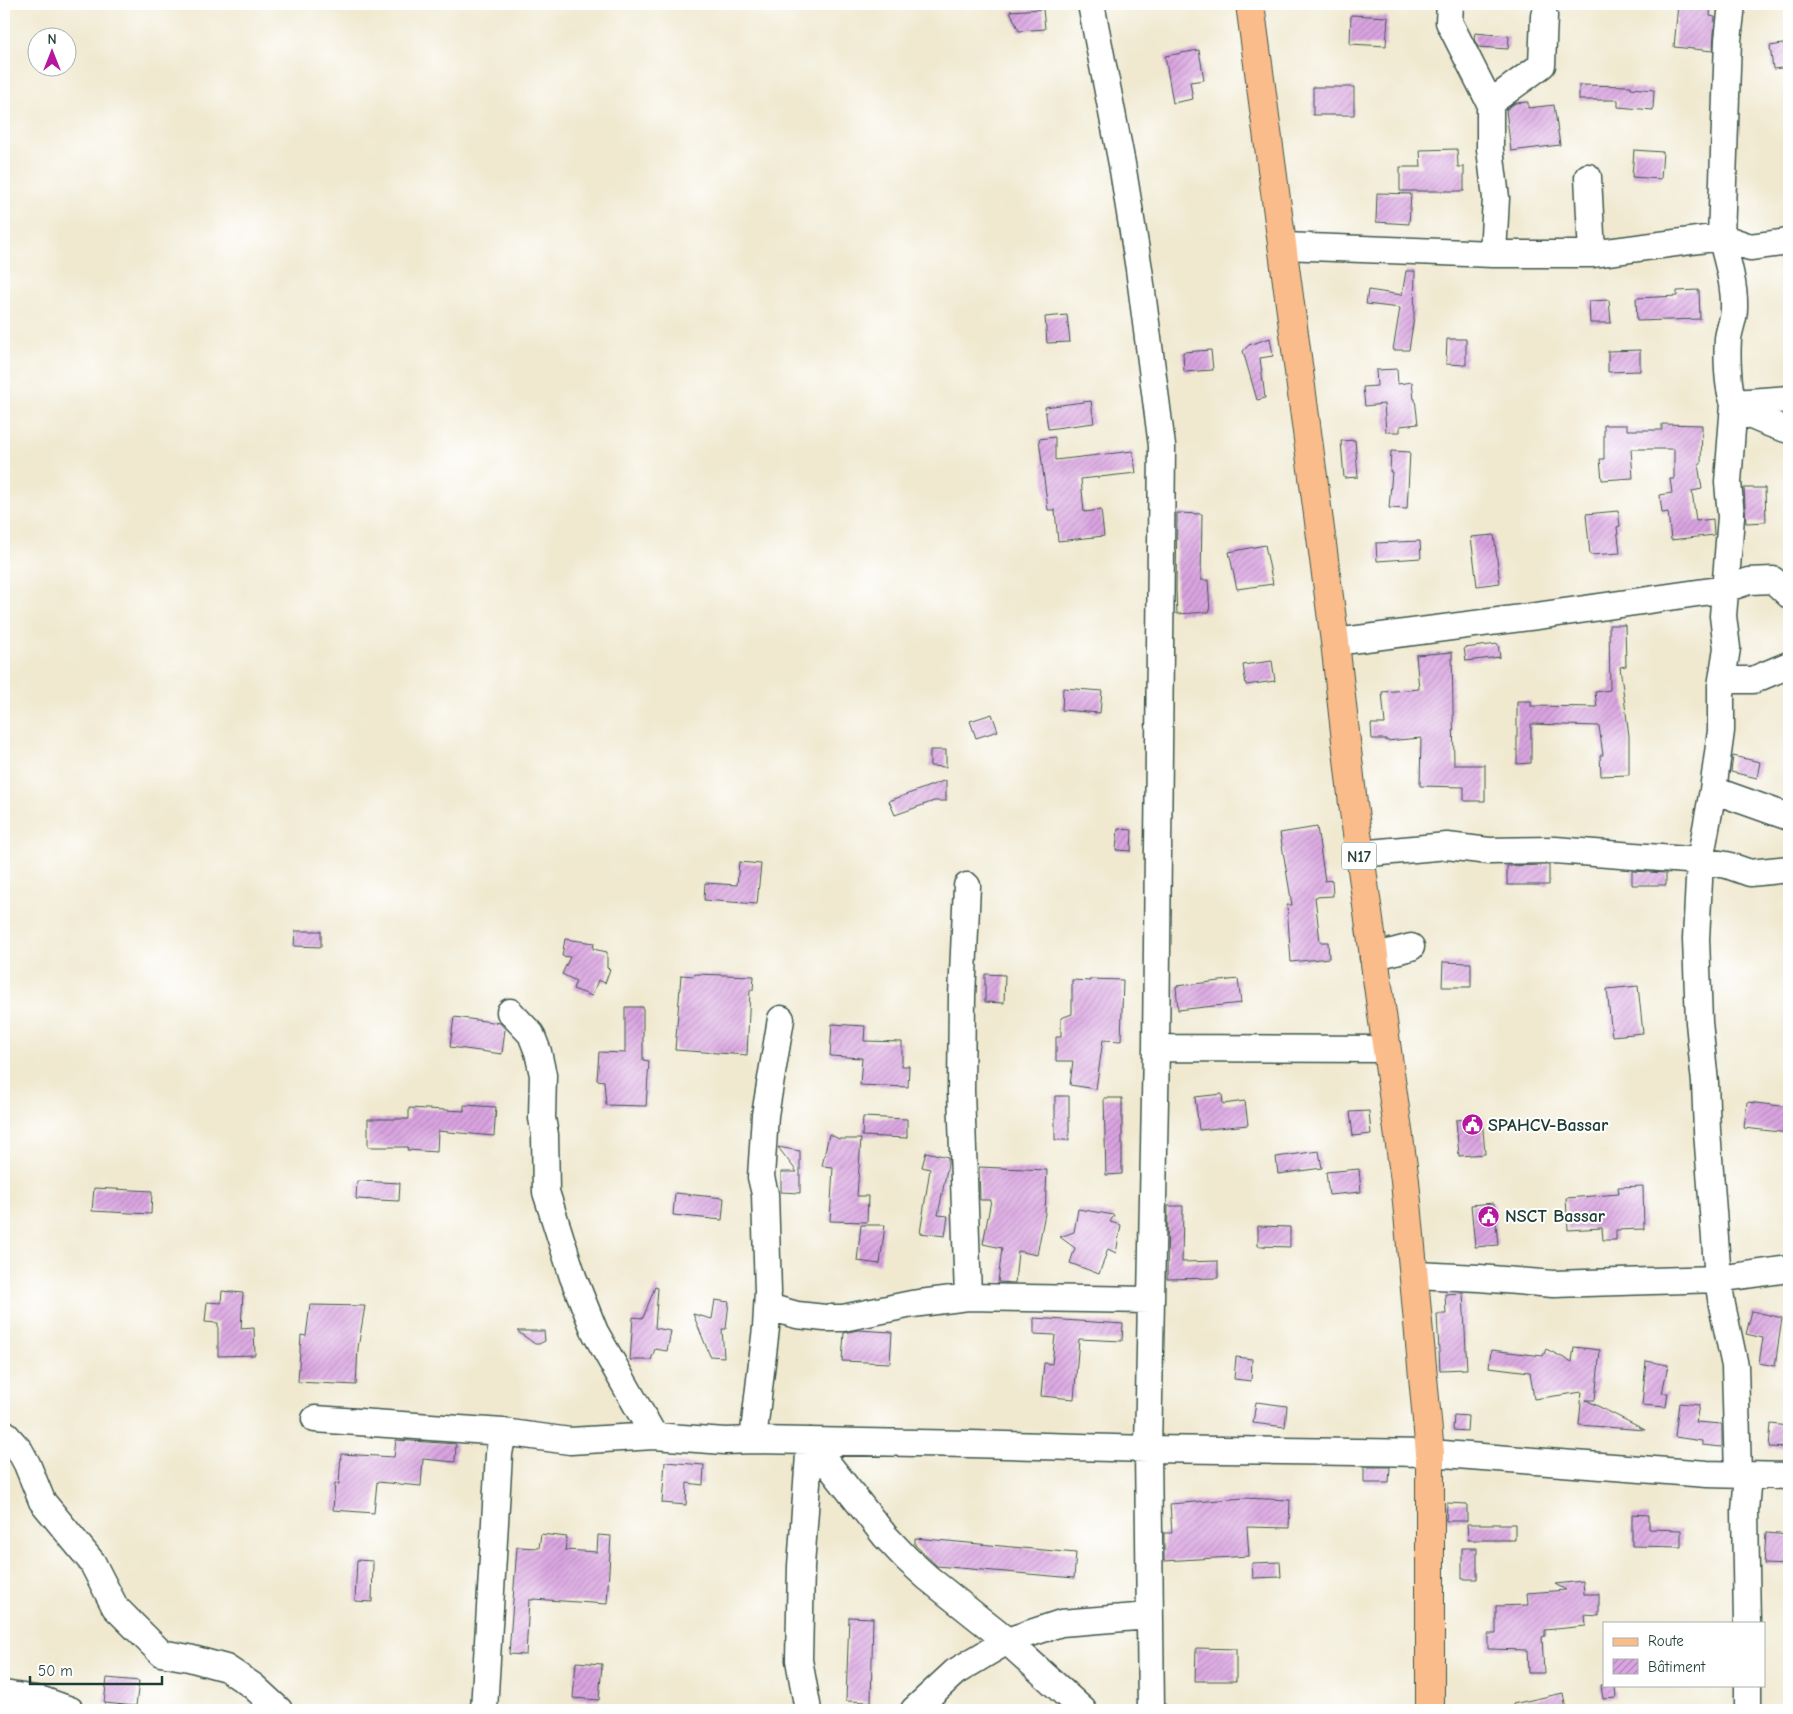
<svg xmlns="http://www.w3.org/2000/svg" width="1793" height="1714" viewBox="0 0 1793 1714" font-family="'Comic Neue',sans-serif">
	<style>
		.building { fill: url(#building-hatch) }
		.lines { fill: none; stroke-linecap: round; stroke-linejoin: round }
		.minor-casing { stroke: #3e574b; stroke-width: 29 }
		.major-casing { stroke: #3e574b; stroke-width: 30 }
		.minor { stroke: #fff; stroke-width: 26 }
		.major { stroke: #f9bc8a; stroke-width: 28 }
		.labels { text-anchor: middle; stroke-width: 4; stroke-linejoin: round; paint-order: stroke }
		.shield { fill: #fff; stroke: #627771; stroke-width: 1 }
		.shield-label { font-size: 16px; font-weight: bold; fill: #1f3d34 }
		.poi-label { font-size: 18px; font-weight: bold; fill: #1f3d34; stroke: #fff; text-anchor: start }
	</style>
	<defs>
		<pattern id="building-hatch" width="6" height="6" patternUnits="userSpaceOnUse" patternTransform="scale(1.25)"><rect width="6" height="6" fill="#daa4e1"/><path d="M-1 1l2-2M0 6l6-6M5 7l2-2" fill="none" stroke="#b087b7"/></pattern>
	</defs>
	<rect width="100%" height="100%" fill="#fff"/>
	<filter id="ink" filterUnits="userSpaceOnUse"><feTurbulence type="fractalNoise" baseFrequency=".02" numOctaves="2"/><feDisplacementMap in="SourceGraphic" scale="10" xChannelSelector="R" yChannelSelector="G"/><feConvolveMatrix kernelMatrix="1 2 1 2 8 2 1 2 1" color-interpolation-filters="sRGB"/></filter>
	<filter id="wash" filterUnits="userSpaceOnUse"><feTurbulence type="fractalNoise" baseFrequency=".0096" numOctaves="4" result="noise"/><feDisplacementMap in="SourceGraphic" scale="20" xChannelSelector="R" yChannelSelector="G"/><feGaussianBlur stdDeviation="1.12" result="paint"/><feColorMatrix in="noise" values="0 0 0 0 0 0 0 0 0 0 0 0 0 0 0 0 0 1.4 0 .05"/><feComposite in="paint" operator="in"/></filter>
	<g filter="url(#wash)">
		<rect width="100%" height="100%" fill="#f0e9d0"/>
		<g id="blocks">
			<path class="building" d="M1678,4H1711L1710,16L1715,17L1713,51L1674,47Z
				M1043,9L1045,29L1019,31L1010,11Z
				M1351,15L1388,17L1386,46L1350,44Z
				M1475,33L1509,36L1508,49L1478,47L1474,39Z
				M1789,43V67L1773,69L1770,46Z
				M1199,50L1204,80L1190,82L1193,99L1173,103L1165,56Z
				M1579,85L1631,86V88L1654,90L1653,110L1618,107V100H1579Z
				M1313,87H1354V115H1313Z
				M1528,102V108L1554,105L1560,145L1511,151L1506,110L1515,103Z
				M1457,149L1458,167H1464V191H1400V167H1421L1420,150Z
				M1634,150L1663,152L1661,179L1632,177Z
				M1377,193L1411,194L1409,224L1376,222Z
				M1406,271H1415L1414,317L1409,350H1393L1400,308L1366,304L1368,290L1402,295Z
				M1699,290L1700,319L1637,321L1636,298L1677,296V291Z
				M1609,300L1611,323H1590L1589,301Z
				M1067,315L1070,342L1047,343L1045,317Z
				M1270,338L1273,356L1260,358L1265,398L1257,400L1243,351L1249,345Z
				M1447,339H1466V365L1446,364Z
				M1211,350L1213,370L1184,372L1183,352Z
				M1640,350V371L1608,372V351Z
				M1397,369L1398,384L1412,382L1414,399H1415L1418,424L1400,426V432H1386L1384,404L1365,406L1363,387L1377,386L1376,370Z
				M1091,401L1094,423L1048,429L1045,407Z
				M1662,424L1702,425L1701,464H1698L1702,489L1692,491L1696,521L1713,519L1714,535L1671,540L1668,512L1662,513L1660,495L1672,493L1670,479H1674V449H1631L1633,478L1602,480L1600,459H1604V425H1627V430H1662Z
				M1055,437V460L1133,451L1136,473L1081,479L1084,512L1101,510L1104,536L1058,541L1055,510H1048L1039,439Z
				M1355,440L1358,477L1344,478L1341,441Z
				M1391,451L1410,452L1407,509L1389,508L1392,472H1390Z
				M1744,488H1765L1766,522L1746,523Z
				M1618,511L1620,526L1617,527L1620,553L1590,555L1586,514Z
				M1177,513L1202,514L1201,580H1208L1210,612L1177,614L1176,590Z
				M1494,535L1500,583L1477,586L1471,537Z
				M1420,541L1421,558L1377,561L1376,543Z
				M1265,545L1273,584L1237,589L1229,552Z
				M1609,625H1625L1626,666L1620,667L1629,736V775L1601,776L1600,755H1603L1599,726L1531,724V763L1517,764V701H1531V706L1597,707L1595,692L1610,690Z
				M1498,644L1500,657L1466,661L1464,648Z
				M1452,652L1454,765H1485V801H1464V787L1420,786L1421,738L1386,741V739H1372L1371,724H1385L1382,692L1419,689L1416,655Z
				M1272,661L1275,681L1246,685L1243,665Z
				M1063,688L1102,691L1100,713L1062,710Z
				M992,714L998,731L976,738L970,721Z
				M930,750H946V767L930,766Z
				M1733,756L1760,762L1757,778L1731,772Z
				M946,780V801H934L895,815L889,801Z
				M1317,827L1325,881L1332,880L1333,896L1315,897L1320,942H1328L1329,958L1291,962L1287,905H1292L1280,833Z
				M1118,829L1132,830L1131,851L1116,850Z
				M739,862L761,864L757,904L704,900L705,883L737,885Z
				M1549,865V885H1507V866Z
				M1632,871L1666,873V885H1632Z
				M295,931H321V947L294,946Z
				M565,939L594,943L593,949L607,952V968L610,969L605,983L598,980L592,996L573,989L576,981L562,974L570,957L562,956Z
				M1443,962L1471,963V987H1442Z
				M695,974L754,976L753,990H750L747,1055L675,1050L681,975L694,976Z
				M985,974L1005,975L1004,1003L985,1002Z
				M1090,979L1123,980L1121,1041L1103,1040L1096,1089L1070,1085L1073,1061H1056V1037H1061V1018L1072,1014V980L1090,981Z
				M1238,979L1241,1003L1178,1010L1176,986Z
				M1638,986L1643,1033L1612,1036L1607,989Z
				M625,1007H643V1060L649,1061L646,1106L606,1105L604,1081L597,1080L599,1052L625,1053Z
				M454,1017L500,1023L505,1029L502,1054L450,1047Z
				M832,1024L865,1026L864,1041L902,1042V1066H909L908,1087L860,1085L862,1058L830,1056Z
				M1222,1094L1223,1104L1245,1101L1248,1125L1199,1130L1195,1097Z
				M1055,1096H1069V1140H1055Z
				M1104,1098H1122V1174L1106,1175Z
				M1747,1102L1789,1107V1133L1744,1128Z
				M464,1105L496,1107L494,1136L438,1131L437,1152L407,1150L408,1147H368V1119H409V1108L464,1111Z
				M1369,1111L1371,1134L1353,1136L1350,1112Z
				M863,1117L907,1119V1138L862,1136Z
				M1482,1118L1485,1154L1459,1156L1456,1120Z
				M829,1134L839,1139H861L857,1196H868L867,1222L830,1221L833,1167L822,1166Z
				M778,1147L800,1151V1193L781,1192V1172H797Z
				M1319,1151L1322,1168L1278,1174L1276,1157Z
				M926,1152L948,1157V1164L938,1215L948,1216L945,1236L920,1233L930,1169L922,1167Z
				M979,1167L1047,1170L1045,1213L1037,1255L1018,1251L1015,1283L998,1282L1002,1248L983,1244L991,1200H980Z
				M1359,1169L1361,1192L1329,1195L1326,1172Z
				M357,1181L400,1183L399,1201L356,1199Z
				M1643,1186L1644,1229L1616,1230V1240H1603L1602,1228L1568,1230L1566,1198L1619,1194L1618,1187Z
				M94,1188L152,1191L151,1214L92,1211Z
				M675,1193L724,1198L722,1220L673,1215Z
				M1494,1203L1498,1245L1475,1247L1471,1205Z
				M1168,1206H1183L1182,1262L1218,1261V1278L1167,1279Z
				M1078,1209L1114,1215L1110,1222L1121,1225L1116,1253L1108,1249L1099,1274L1070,1263L1075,1248L1060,1237L1074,1232Z
				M861,1225H885L880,1264L857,1261Z
				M1258,1226L1290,1227V1247L1258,1246Z
				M655,1287L658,1288L655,1328L671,1331L667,1351L655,1349L651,1360H630L633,1317L643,1318Z
				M222,1291L243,1293L241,1329L254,1328L255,1355L218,1356V1323L205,1322L207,1302L221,1303Z
				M1463,1293L1467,1369L1440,1370L1437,1314H1446L1445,1294Z
				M715,1300L729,1302L726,1329H722L724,1357L710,1356L693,1314L712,1319Z
				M310,1305L365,1306L358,1348L356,1385L298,1382L301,1335L306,1336Z
				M1752,1311L1782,1318L1775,1366L1759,1363L1763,1338L1746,1334Z
				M1034,1318L1123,1324L1122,1341L1079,1339L1074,1399L1041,1396L1044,1363L1052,1364L1055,1335L1034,1334Z
				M858,1330L892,1332L890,1363L842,1361L844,1333Z
				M517,1331H544L545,1341L539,1344H535Z
				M1574,1347L1600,1350L1595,1400H1586L1645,1430L1579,1425L1582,1392L1534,1399L1530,1372L1489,1367L1491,1350L1543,1356L1546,1349L1572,1362Z
				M1236,1357L1252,1359L1251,1381L1234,1379Z
				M1646,1361L1668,1365L1662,1393H1668L1666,1407L1642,1405Z
				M1256,1402L1287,1406L1285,1427L1253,1423Z
				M1679,1403L1699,1405L1696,1422L1722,1424V1447L1702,1445V1441L1675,1437Z
				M1454,1415L1468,1416L1467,1431L1453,1430Z
				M1771,1424L1789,1426V1448L1769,1447Z
				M396,1440L456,1444L455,1462L423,1459L421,1486L377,1482L374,1513L333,1510L335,1483L339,1484L341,1454L394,1457Z
				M665,1462L704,1465L703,1485L687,1483L686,1505L662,1503Z
				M1364,1467H1390L1389,1483H1364Z
				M1244,1498L1290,1500L1289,1528L1247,1527L1249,1556L1164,1561V1533H1172L1170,1504Z
				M1447,1503L1467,1504V1521H1446Z
				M1632,1514L1649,1515V1529L1681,1530V1547L1632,1546Z
				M1467,1524H1515V1540H1468Z
				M1766,1533L1789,1535V1565L1764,1564Z
				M541,1534L567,1537L565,1550L597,1552L598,1535L611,1536L607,1604L533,1599V1600H529L526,1655L509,1654L517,1547L539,1548Z
				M915,1538L1076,1553L1074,1578L937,1566L915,1545Z
				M1462,1548H1477V1579H1462Z
				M357,1560L373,1561L372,1602L355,1601Z
				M1280,1562L1281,1577L1253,1578L1252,1563Z
				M1583,1581L1584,1594H1599V1616L1585,1615L1586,1626L1545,1630V1636L1542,1637L1544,1673H1528L1527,1650L1488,1649V1634H1496V1606L1528,1605L1527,1593L1566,1590L1555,1584Z
				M849,1617L873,1618L871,1702L846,1701Z
				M1196,1648L1236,1649V1681H1195Z
				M576,1662L602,1664L599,1700L573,1698Z
				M107,1678L139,1681L136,1706L104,1703Z
				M1601,1685H1615L1616,1698L1603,1699Z
				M1563,1693L1566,1710H1514L1513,1704Z"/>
		</g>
	</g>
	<g filter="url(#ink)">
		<use href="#blocks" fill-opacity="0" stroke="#3e574b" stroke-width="1"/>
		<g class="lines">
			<defs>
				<path id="minor" d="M1091,4L1122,164L1139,269L1162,446L1156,1048L1148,1449L1151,1710
					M1450,4L1449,22L1490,103
					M1732,4L1728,40L1721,237C1727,259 1735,286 1734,309C1734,319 1729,329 1728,339C1727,353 1727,392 1735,404C1743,415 1776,426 1789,430
					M1588,177L1592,254
					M1283,246L1493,254H1592L1721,237L1750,247L1789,242
					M1493,254L1496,198L1490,149V103L1542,65L1544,16
					M1335,642L1537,616L1725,589L1749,581L1773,580L1789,595
					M1721,686L1732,680H1753L1789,665
					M1713,790L1789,817
					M1359,854L1447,846L1489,851L1555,850L1700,861L1727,865L1750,873L1789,869
					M967,886L962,996L961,1091L968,1297L1150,1300
					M1373,957L1411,947
					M510,1012L531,1034L538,1052L543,1075L542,1118L545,1135L546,1192L573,1277L595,1332L654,1436
					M1156,1048L1386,1049
					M1415,1275L1479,1278L1553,1284L1718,1279L1789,1269
					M768,1307L797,1315L825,1318H843L912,1304L968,1297
					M315,1419L503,1432L570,1441L654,1436L725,1441L753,1440L970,1444L1148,1449L1430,1453L1707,1474L1789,1476
					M4,1433L20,1451L27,1464L42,1501L92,1562L115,1607L161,1653L189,1658L226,1668L253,1686L279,1710
					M753,1440L766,1328L768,1292L765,1194L761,1177L765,1115L781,1019
					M810,1441L885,1536L907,1559L928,1578L1007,1641L1083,1710
					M1738,1475L1735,1366L1722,1305L1718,1279L1707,1131L1705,1083L1699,1022L1696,939L1700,861L1713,790L1721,731V686L1727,648L1723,616L1731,517L1728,482L1734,403L1789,399
					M1747,1623L1745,1511L1748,1475
					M1748,1685V1710
					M4,1694L42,1700L70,1710
					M484,1710L499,1454L503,1432
					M808,1710L799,1660L801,1566L810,1441
					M914,1710L955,1672L1007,1641L1061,1623L1149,1616"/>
				<path id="major" d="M1250,4L1335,642L1353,804L1405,1181L1430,1453V1710"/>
			</defs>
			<use href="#minor" class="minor-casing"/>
			<use href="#major" class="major-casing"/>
			<use href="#minor" class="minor"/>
			<use href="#major" class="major"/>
		</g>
	</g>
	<defs>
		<symbol id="civic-disc" viewBox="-11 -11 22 22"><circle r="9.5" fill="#b5179e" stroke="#fff"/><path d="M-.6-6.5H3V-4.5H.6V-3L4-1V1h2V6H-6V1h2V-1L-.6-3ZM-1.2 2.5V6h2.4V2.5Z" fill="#fff"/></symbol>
	</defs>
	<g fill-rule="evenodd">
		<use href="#civic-disc" x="1460" y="1112" width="25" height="25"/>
		<use href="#civic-disc" x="1476" y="1204" width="25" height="25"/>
	</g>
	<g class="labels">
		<rect class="shield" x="1341.5" y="842.5" width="35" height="27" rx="4"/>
		<g class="shield-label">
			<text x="1359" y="862">N17</text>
		</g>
		<g class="poi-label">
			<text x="1488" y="1131">SPAHCV-Bassar</text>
			<text x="1505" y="1222">NSCT Bassar</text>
		</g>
	</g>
	<rect width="1793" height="1714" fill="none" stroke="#fff" stroke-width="20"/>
	<rect x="1603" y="1622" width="162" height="65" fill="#ffffff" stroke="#a5b1ae"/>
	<rect x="1613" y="1638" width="25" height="8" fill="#f9bc8a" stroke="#a5b1ae"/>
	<text x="1648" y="1646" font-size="15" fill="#1f3d34">Route</text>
	<rect x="1613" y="1659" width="25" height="15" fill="url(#building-hatch)" stroke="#a5b1ae"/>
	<text x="1648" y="1672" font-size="15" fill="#1f3d34">Bâtiment</text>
	<g transform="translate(52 52)"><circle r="24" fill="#ffffff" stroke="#a5b1ae"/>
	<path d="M0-4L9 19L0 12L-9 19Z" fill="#b5179e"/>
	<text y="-8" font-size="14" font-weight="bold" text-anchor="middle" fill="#1f3d34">N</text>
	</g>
	<path d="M30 1676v8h132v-8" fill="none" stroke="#1f3d34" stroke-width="2.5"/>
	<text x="38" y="1676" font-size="15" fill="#1f3d34" stroke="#ffffff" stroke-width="4" paint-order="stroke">50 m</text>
</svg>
